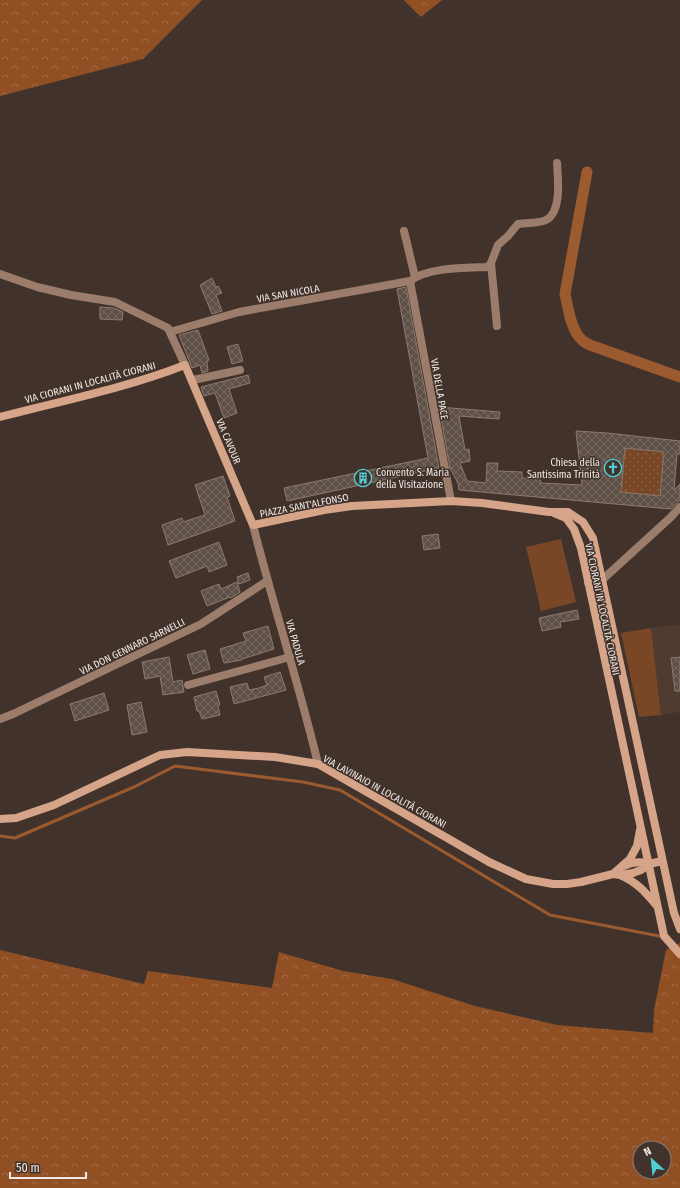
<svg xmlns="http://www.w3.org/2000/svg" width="680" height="1188" viewBox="0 0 680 1188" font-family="'Fira Sans Condensed',sans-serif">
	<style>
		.built { fill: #4f3b2f }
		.grass { fill: url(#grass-dots) }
		.forest { fill: url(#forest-crowns); fill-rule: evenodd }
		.park { fill: #7a4726 }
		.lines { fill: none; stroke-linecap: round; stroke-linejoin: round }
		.stream { stroke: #9c5a2f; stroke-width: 3 }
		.canal { stroke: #9c5a2f; stroke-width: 11 }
		.building { fill: url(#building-cross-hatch); stroke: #8b7a71; fill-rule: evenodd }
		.street { stroke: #9c7d6b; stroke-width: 8 }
		.secondary { stroke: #d6a488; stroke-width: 8 }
		.labels { text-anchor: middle; stroke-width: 3; stroke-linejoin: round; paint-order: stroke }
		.street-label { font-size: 10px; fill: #f2e9e4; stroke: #41332b }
		.poi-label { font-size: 10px; fill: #f2e9e4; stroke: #41332b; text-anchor: end }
	</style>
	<defs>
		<pattern id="grass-dots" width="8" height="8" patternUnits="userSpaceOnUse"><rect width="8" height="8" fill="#7a4726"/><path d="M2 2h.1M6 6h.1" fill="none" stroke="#8d6245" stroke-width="1.8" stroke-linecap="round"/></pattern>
		<pattern id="forest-crowns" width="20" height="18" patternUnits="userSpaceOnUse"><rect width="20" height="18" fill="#915024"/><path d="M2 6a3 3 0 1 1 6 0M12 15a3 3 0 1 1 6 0" fill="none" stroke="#a16944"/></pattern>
		<pattern id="building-cross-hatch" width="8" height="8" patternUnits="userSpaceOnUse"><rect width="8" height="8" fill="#5f5047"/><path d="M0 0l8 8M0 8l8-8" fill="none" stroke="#766961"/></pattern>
	</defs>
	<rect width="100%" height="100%" fill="#41332b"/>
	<path class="built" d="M680,624V712L661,715L651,628Z"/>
	<path class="grass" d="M625,448L664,452L660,496L621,492Z"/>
	<path class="forest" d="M0,0H202L143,59L0,96Z
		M404,0H442L421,17Z
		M680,943V1188H0V950L144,984L148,971L272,988L279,952L343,971L392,979L475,1006L557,1025L653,1033L654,1010L666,950ZM640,1148H664V1172H640Z"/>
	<path class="park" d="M561,539L576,602L541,611L526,547Z
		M651,628L661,715L639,717L621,633Z"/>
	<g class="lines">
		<path class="stream" d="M0,836L15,838L134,787L175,766L303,782L340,790L550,915L659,936"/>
		<path class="canal" d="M587,172L565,294C568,307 571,331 582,340C584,342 588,344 590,345L680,377"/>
	</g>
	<path class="building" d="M212,278L216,287L218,286L222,293L216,295L222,311L212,314L200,285Z
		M406,287L439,468L287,501L284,488L428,458L397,289Z
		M100,307L114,308L123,312L122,320L100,319Z
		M198,330L209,360L207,361L208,371L202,373L200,365L192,368L179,335Z
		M238,344L243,361L232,364L227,347Z
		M248,375L250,383L229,389L237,413L224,418L215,393L204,396L201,387Z
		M439,407L500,412L499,419L459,416L465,450L469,449L470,461L460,463L467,481L486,483L487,463H498L497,471L522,472V478L540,479L541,483L582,485L576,431L607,433L680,441V454H677L674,490L680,484V500L671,509L459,490L458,483L450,468ZM625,448L664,452L660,496L621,492Z
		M223,476L230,496L227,497L235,521L168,545L162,525L182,518L183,522L205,515L195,485Z
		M438,534L440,548L424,550L422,536Z
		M219,542L227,565L209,572L207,566L176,578L169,561Z
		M248,573L250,580L239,584L237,577Z
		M237,582L240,592L231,598L230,597L207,606L201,591L219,584L221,589Z
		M577,610L579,619L560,622L561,627L542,631L539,618Z
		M268,626L274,649L242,659V660L224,663L220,649L246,641L243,633Z
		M205,650L210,669L193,674L187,655Z
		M169,657L173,682L182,680L184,692L163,695L160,676L145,679L142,662Z
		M680,657V691H675L671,658Z
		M280,672L286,690L234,704L230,687L247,683L249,690L259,688L267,685L264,677Z
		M216,691L220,705L218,706L220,715L202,719L199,711H197L194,697Z
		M104,693L109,710L75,721L70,704Z
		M141,702L147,732L132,735L127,705Z"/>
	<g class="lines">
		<path class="street" d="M404,231L415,277
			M491,263L497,326
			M0,274L37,287L71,295L115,302L168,328L185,365
			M410,281L451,501
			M170,332L239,312L410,281C428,267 465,268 488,267L491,263L498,245L508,236L518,224C527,222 538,224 546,220C562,212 558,178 557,163
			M193,380L240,370
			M253,525C273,605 299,684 318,764
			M588,583L602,580L671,517L680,507
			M188,685L290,657
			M0,719L13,714L201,624L267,581"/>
		<path class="secondary" d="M0,417C62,401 126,388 185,365L253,525L324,510L352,506L451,501L482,503L549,512H568L583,522L593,538L674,913L680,929
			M554,513L566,518L574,529L581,548L664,936L680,954
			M0,819L16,818L54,805L160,755L187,752L275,757L318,764L489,862L526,879L553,884H567L581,882L613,874L620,875L633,873L641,870L649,864L662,861
			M624,866C632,862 641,861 649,864
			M613,874L630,859L637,846L640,830
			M620,875C637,882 646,893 657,906"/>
	</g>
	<defs>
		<symbol id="church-ring" viewBox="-11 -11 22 22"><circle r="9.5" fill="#41332b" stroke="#51ccd4" stroke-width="1.5"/><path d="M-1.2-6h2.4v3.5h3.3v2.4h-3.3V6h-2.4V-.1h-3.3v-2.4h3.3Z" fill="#51ccd4"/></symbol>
		<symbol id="building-ring" viewBox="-11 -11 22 22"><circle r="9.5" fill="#41332b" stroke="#51ccd4" stroke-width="1.5"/><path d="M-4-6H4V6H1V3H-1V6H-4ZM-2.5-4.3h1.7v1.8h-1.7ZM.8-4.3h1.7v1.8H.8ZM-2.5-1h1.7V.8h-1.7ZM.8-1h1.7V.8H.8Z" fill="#51ccd4"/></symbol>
	</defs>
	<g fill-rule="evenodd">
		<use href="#church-ring" x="603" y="458" width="20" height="20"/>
		<use href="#building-ring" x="353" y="468" width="20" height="20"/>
	</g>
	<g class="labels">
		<g class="street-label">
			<text transform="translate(288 293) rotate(-10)" y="4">VIA SAN NICOLA</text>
			<text transform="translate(90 382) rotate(-15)" y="4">VIA CIORANI IN LOCALITÀ CIORANI</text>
			<text transform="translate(440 389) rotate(80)" y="4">VIA DELLA PACE</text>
			<text transform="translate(229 441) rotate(67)" y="4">VIA CAVOUR</text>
			<text transform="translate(304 505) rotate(-11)" y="4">PIAZZA SANT'ALFONSO</text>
			<text transform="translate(603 609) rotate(78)" y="4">VIA CIORANI IN LOCALITÀ CIORANI</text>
			<text transform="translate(296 642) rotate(74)" y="4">VIA PADULA</text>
			<text transform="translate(132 646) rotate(-26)" y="4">VIA DON GENNARO SARNELLI</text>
			<text transform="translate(385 791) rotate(29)" y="4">VIA LAVINAIO IN LOCALITÀ CIORANI</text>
		</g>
		<g class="poi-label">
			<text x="600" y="466">Chiesa della<tspan x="600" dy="12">Santissima Trinità</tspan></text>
			<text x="376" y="476" text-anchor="start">Convento S. Maria<tspan x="376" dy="12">della Visitazione</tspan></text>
		</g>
	</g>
	<g transform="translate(652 1160) rotate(333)"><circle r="19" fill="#41332b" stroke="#887c75"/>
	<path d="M0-3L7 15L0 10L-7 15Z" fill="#51ccd4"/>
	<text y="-6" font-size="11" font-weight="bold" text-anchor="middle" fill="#f2e9e4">N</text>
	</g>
	<path d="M10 1172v6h76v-6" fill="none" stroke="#f2e9e4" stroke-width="2"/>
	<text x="16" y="1172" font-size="12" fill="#f2e9e4" stroke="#41332b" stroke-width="3" paint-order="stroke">50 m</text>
</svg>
